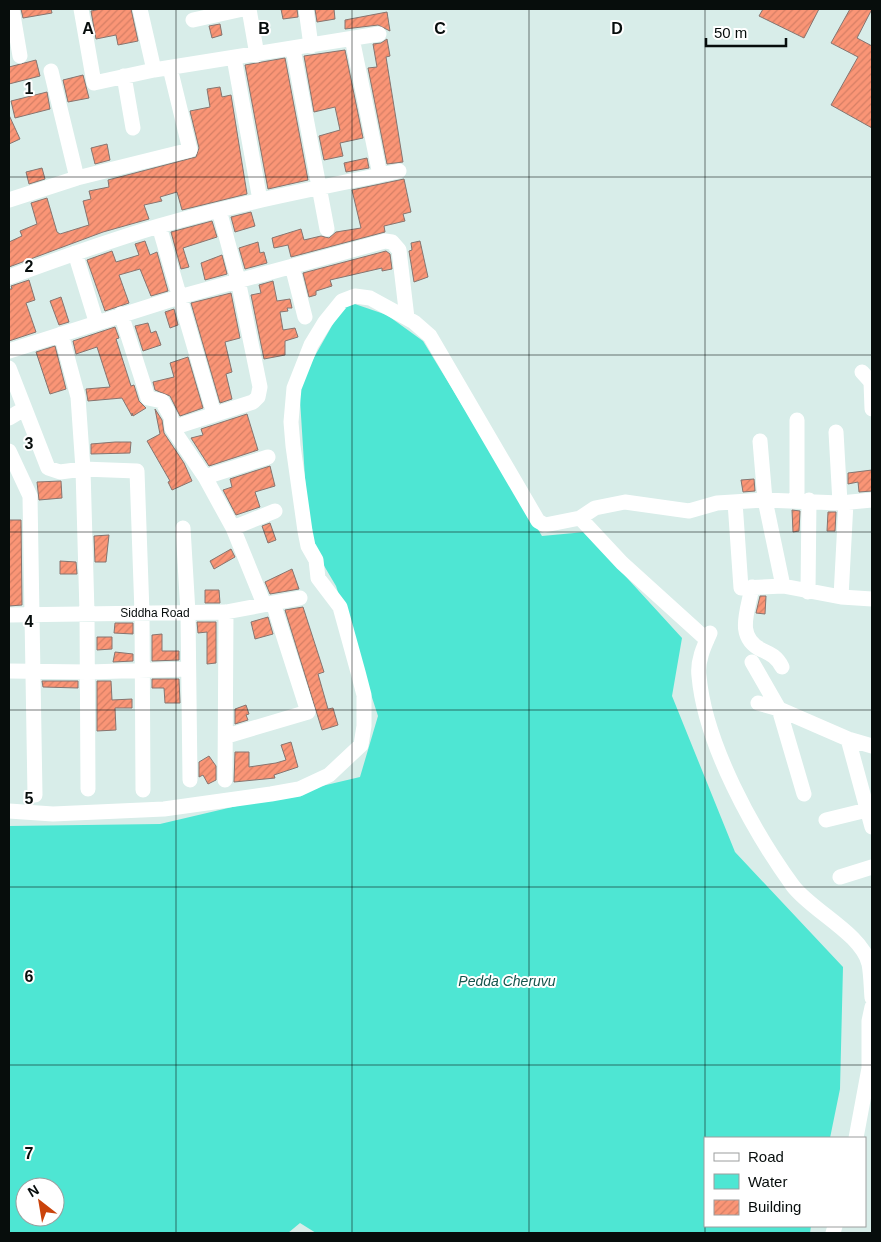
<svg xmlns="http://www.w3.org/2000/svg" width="881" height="1242" viewBox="0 0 881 1242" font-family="Arial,sans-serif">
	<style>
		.water { fill: #4ee6d3; fill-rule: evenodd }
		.building { fill: url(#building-hatch); stroke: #867570 }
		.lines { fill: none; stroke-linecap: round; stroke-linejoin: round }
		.minor { stroke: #fff; stroke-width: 15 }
		.grid { fill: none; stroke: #070d0c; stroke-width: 1; stroke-opacity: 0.55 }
		.labels { text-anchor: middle; stroke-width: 4; stroke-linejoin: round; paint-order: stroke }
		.street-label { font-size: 12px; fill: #070d0c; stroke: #fff }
		.water-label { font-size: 14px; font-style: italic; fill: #15544c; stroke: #fff }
		.grid-label { font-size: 16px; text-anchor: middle; font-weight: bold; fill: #070d0c; stroke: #fff; stroke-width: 4; stroke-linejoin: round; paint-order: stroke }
	</style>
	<defs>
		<pattern id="building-hatch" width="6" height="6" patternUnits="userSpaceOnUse" patternTransform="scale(1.25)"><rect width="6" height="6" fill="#fa9576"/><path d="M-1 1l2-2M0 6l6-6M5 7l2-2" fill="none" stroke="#d57f65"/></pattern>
	</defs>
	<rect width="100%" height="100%" fill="#d8ede9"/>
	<path class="water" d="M346,301L387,315L423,341L542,536L585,532L682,638L672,696L735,852L843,967L840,1089L830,1138H705V1226H811L810,1233H316L300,1223L288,1233H9V826L160,824L360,777L378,716L336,586L313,547L306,494L299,384ZM25,1187H55V1217H25Z"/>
	<path class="building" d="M21,9H51L52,13L23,18Z
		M101,9H131L138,41L118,45L116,35L96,39L91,11Z
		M281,9H297L298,17L283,19Z
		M315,9H334L335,19L317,22Z
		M763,9H819L804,38L759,16Z
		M850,9H872L857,38L872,46V128L831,105L858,57L831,43Z
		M387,12L390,31L378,25L345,29V20Z
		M220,24L222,35L212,38L209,26Z
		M387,39L390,56L386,57L403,162L387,164L368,68L377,67L373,44L381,43Z
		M345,50L363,138L340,143L343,156L324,160L319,136L340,130L335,107L314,112L304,56Z
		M285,58L308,180L268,189L245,65Z
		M36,60L40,76L9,84V67Z
		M83,75L89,98L68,102L63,80Z
		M220,87L222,97L231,95L247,194L182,210L177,192L160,197L162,201L144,205L149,219L103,232L9,267V242L22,236L20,231L37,224L31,203L47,198L57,232L60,234L89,225L83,201L91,199L89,191L109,187L108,180L196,157L199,148L190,111L210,107L207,89Z
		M47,92L50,109L15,118L11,101Z
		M9,115L20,139L9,144Z
		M107,144L110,160L95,164L91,148Z
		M367,158L369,168L346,172L344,163Z
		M42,168L45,179L29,184L26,172Z
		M404,179L411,212L403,214L405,221L384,226L385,232L291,257L288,245L274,248L272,238L301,229L304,240L321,236L329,238L336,232L361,228L352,190Z
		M251,212L255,226L235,232L231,217Z
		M212,221L217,237L183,248L189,267L181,269L171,232Z
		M145,241L150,255L157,252L168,291L151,296L140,269L119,275L129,303L105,311L87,260L112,251L116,262L139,255L135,244Z
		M420,241L428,277L414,282L409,251L412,250L411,243Z
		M258,242L260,253L264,252L267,263L245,269L239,248Z
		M386,251L390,254L392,269L382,271V268L330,280L332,286L316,291V295L309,297L303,273Z
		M222,255L227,274L205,280L201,263Z
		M29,280L35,300L26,303L36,332L9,341V289H12L11,286Z
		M273,281L277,301L290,299L292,308H287L288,311L280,312L283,330L295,328L298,337L285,341V355L264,359L251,295L261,293L259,285Z
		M231,293L240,338L225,342L232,372L226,374L232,399L220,403L191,303Z
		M61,297L69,322L59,325L50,301Z
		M174,309L178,325L170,328L165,312Z
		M148,323L151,333L156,331L161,345L143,351L135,326Z
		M115,327L119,338L116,339L131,386L134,385L139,401L146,408L133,416L132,413V416L122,398L88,401L86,389L110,387L97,347L76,354L73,341Z
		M55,346L66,389L50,394L36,352Z
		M188,357L203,408L180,416L170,396L155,390L153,382L174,377L170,363Z
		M155,409L162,420L164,433L184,463L192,481L172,490L168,482L170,481L147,441L160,434Z
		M247,414L258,450L209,466L191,438L203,435L201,429Z
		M115,442H131L130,453L91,454V444Z
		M270,466L275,486L255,492L260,507L236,515L223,490L232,487L230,479Z
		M872,470V491L859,492L858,482L848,484V473Z
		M754,479L755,491L743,492L741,480Z
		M61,481L62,498L39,500L37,482Z
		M792,510L800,511L799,531L793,532Z
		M828,512H836L835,531H827Z
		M9,520H21L22,605L9,606Z
		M270,523L276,540L268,543L262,526Z
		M109,535L106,562H95L94,536Z
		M231,549L235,557L214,569L210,561Z
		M60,561L76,562L77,574H60Z
		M292,569L299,589L270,594L265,582Z
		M205,590H219L220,603H205Z
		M760,596H766L765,614L756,613Z
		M303,607L324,672L318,674L328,709L333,708L338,725L322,730L285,610Z
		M268,617L273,634L255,639L251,622Z
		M197,622H216V663L207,664V632L198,633Z
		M115,623H133V634L114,633Z
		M162,634V651H179V660L152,661V635Z
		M97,637H112V649L97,650Z
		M115,652L133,654V661L113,662Z
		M152,679H179L180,703H165L164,688H152Z
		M42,681H78V688L43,687Z
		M97,681H111L112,700L132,699V708H115L116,730L97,731Z
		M246,705L249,714L246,715L248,720L235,724V709Z
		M291,742L298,767L274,775L275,778L234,782L235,752H249V767L276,763L286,760L281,745Z
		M209,756L216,766V780L208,784L203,775L199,777V762Z"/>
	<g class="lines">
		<path class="minor" d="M12,9L20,56
			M81,9L94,83L154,70L379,34
			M140,9L154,70
			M249,9L257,55
			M306,9L311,46
			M193,20L243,9
			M352,38L380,175
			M293,49L327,229
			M234,58L260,200
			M51,71L77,178
			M124,76L133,128
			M9,200L77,178L190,150L170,68
			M159,226L214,414
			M75,253L96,321
			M292,266L305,317
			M9,277C58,259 108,241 159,226C238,203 319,188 399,171
			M121,314L148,398L162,401L171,417L172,428L205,477L233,528L264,604
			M61,334L78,397L83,469L87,613L88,789
			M9,351L179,297L385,241L392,242L399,250L407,318
			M9,368L48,468L60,472L83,469L137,471L142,613L143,790
			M862,372L871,382L872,409
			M9,418L24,409
			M797,420V500
			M172,428L253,402L258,397L260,387L238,280L219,210
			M836,432L840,503
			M760,441L765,500L783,586
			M9,451L30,496L35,795
			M205,477L268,457
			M735,502L741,588L783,586L841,597L872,599
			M580,518L595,508L625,502L689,511L717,503L765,500L840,503L872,500
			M183,528L188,613L190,780
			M233,528L275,511
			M752,587C748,611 735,637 762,650C771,654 777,657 782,667
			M808,592L809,500
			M841,597L846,502
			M9,615L226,612L300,598
			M710,633C704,646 697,661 699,676C705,744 753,831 793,886C812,911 862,934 869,964C871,974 871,986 872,998
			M752,662L779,709L758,703
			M9,671L88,672L188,669
			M227,736L308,712L273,603
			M848,739L872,827
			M225,780L226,612
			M804,794L779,709L848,739L872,746
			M9,811L53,814L164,809L271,794L299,789L329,775L361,745L364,726V695L358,672L340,607L318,578L316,560L308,546L305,531L293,446L291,422L294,388L311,345L325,322L342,301L355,296L370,298L414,322L430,336L538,521L545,525L580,518L622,563L707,640
			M826,820L867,810
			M840,877L872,867
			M856,1138L869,1068V1021L872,1007
			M833,1233L835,1226"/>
	</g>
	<path class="grid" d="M176,9V1233M352,9V1233M529,9V1233M705,9V1138M9,177H872M9,355H872M9,532H872M9,710H872M9,887H872M9,1065H872M705,1226V1233"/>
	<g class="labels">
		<g class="street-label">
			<text x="155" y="617">Siddha Road</text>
		</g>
		<g class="water-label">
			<text x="507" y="986">Pedda Cheruvu</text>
		</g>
	</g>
	<g class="grid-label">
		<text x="88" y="34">A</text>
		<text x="264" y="34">B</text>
		<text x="440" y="34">C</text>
		<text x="617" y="34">D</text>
		<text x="29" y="94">1</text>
		<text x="29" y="272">2</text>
		<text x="29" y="449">3</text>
		<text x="29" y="627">4</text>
		<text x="29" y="804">5</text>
		<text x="29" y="982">6</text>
		<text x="29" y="1159">7</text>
	</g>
	<rect width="881" height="1242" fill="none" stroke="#070d0c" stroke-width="20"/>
	<rect x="704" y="1137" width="162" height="90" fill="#ffffff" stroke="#9c9e9e"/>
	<rect x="714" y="1153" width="25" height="8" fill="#ffffff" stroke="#9c9e9e"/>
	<text x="748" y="1162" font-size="15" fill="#070d0c">Road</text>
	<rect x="714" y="1174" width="25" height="15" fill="#4ee6d3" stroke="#9c9e9e"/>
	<text x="748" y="1187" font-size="15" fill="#070d0c">Water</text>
	<rect x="714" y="1200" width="25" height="15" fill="url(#building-hatch)" stroke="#9c9e9e"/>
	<text x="748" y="1212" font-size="15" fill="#070d0c">Building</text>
	<g transform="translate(40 1202) rotate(329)"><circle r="24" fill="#ffffff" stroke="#9c9e9e"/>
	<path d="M0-4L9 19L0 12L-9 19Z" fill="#ca430b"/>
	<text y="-8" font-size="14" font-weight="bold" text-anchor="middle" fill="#070d0c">N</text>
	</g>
	<path d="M706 38v8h80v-8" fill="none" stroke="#070d0c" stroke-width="2.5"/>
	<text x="714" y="38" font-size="15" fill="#070d0c" stroke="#ffffff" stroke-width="4" paint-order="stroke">50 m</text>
</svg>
